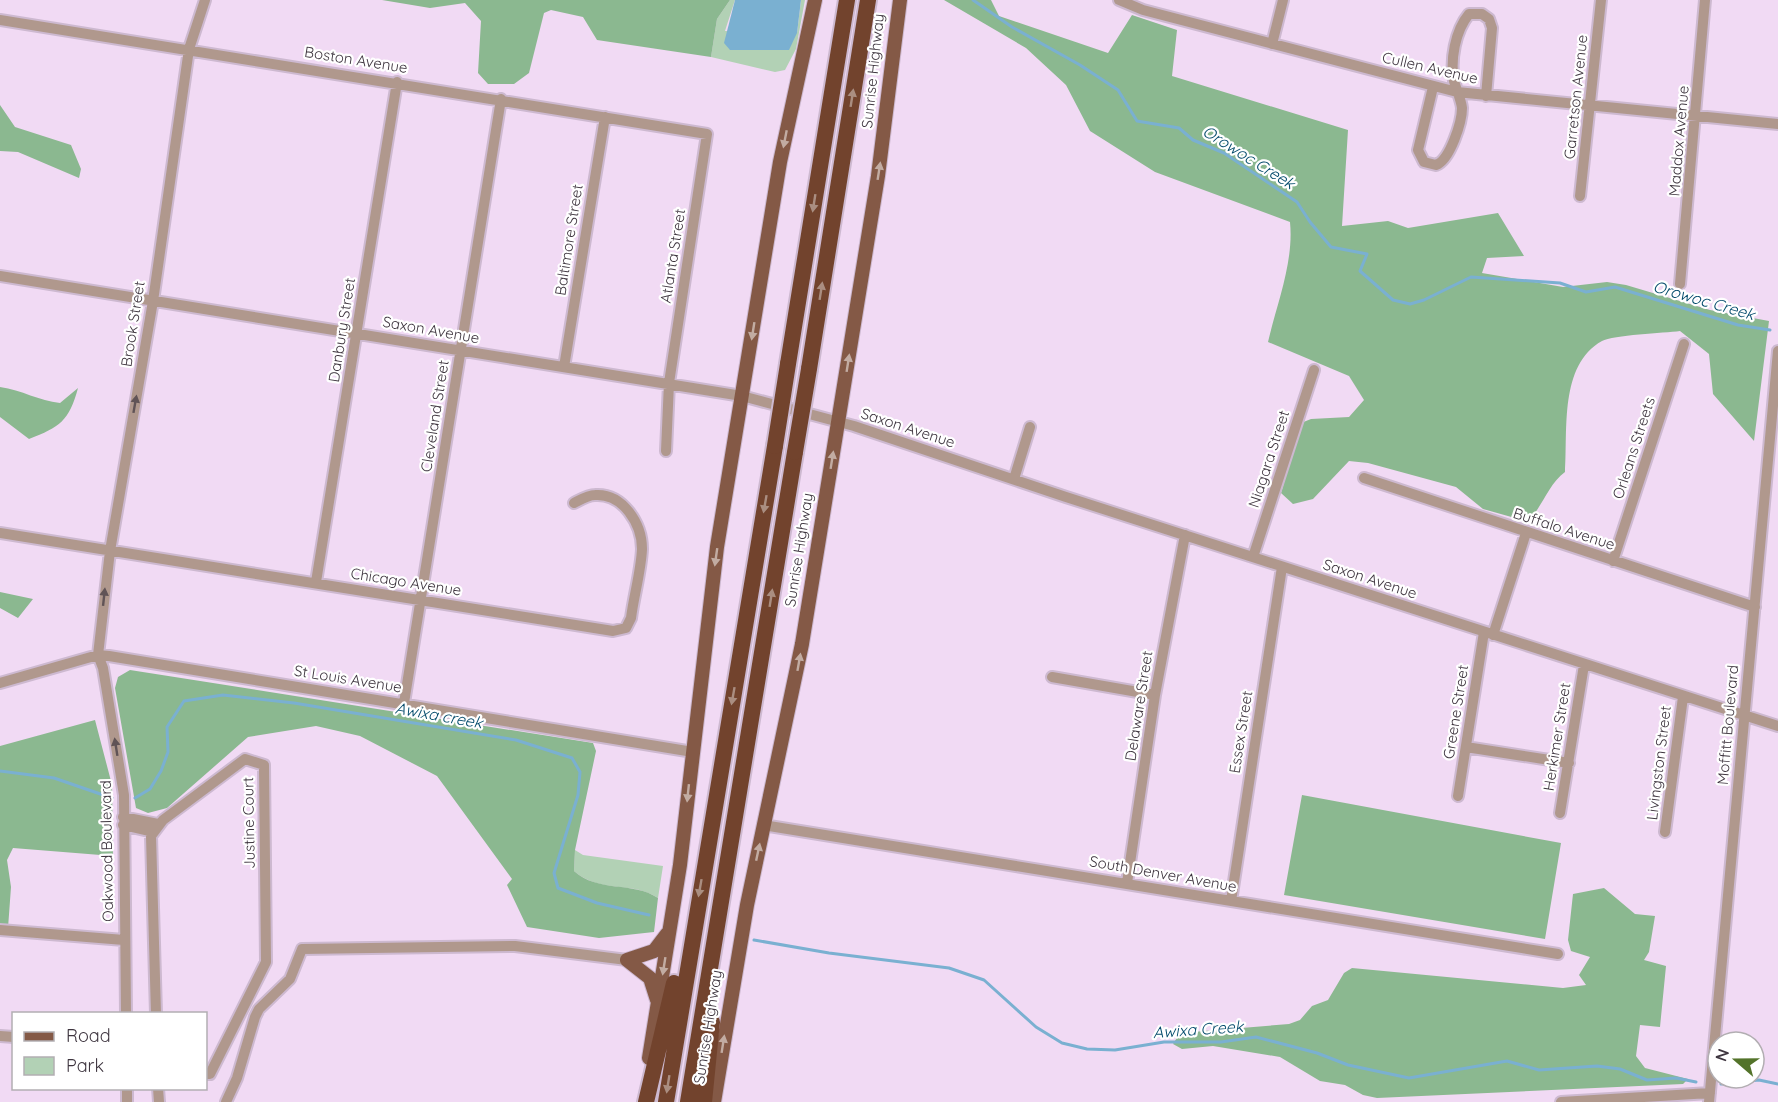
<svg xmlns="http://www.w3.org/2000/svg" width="1778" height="1102" viewBox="0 0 1778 1102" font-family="Quicksand,sans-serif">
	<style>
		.green { fill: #b2d1b5 }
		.forest { fill: #8bb890 }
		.water { fill: #7ab0d1 }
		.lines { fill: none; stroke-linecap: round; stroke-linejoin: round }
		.stream { stroke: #7ab0d1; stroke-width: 3 }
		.minor-casing { stroke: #cdb9d0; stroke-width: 14 }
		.major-casing { stroke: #cdb9d0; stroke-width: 16 }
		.highway-casing { stroke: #cdb9d0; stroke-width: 20 }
		.minor { stroke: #b0988d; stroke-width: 10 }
		.major { stroke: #845946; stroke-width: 14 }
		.highway { stroke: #72432d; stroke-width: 16 }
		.highway-bridge-casing { stroke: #cdb9d0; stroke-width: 20; stroke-linecap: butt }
		.highway-bridge { stroke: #72432d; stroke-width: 16 }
		.oneway { fill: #aa8e81 }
		.oneway2 { fill: #c2aca2 }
		.oneway3 { fill: #605356 }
		.labels { text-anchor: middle; stroke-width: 4.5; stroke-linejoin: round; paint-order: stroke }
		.street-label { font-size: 15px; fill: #3e353f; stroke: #fff }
		.water-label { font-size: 16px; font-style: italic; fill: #044b6c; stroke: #fff }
	</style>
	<rect width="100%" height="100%" fill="#f1daf4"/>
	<path class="green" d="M730,0H735L725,31L797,33L801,0H805L796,49L785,70L775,72L711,57L717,19Z
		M575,850L583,855L663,866L658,898C634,881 600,894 574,871Z"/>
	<path class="forest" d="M382,0H730L717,19L711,57L597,40L583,17L551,10L544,13L529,73L514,84H488L478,73L481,21L465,3L430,8Z
		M944,0H991L999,16L1108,53L1132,15L1177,30L1172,76L1348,130L1342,226L1388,221L1408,228L1498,213L1524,256L1487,258L1482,273L1563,287L1607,282L1626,285L1710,310L1769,321L1754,441L1713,394L1709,354L1680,331C1664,333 1613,335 1602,341C1559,365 1568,430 1565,472C1550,483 1544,502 1532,517L1515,518L1483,509L1456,487L1368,463L1349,461L1313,499L1293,504L1281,493L1301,423L1311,419L1349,417L1364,400L1349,376L1268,342C1277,303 1294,262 1290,222L1155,172L1090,131L1066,85L1026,48Z
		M0,105L15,127L71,145L81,169L79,178L18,152L0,151Z
		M0,387C22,390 39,401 60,403L78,388C69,421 60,427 29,439L0,417Z
		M0,592L33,599L18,618L0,608Z
		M130,670L593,743L596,751L575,850L574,871C598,893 633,881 658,898L654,932L599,938L527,927L507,885L512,879L437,776L360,736L316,726L248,737L167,808L148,813L136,808L115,688L118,677Z
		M95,720L112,785L113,856L13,848L7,860L11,887L8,928L0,926V746Z
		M1302,795L1561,843L1545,939L1284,895Z
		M1604,888L1635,914L1655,916L1649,952L1644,960L1666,966L1660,1027L1640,1025L1636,1056L1645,1068L1688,1079L1683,1084L1377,1098L1363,1095L1345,1085L1320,1081L1280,1057L1213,1046L1182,1049L1173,1044L1180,1033L1289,1024L1300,1020L1312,1006L1328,1000L1344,973L1352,968L1563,988L1586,985L1579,975L1590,957L1571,951L1568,940L1573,894Z"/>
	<path class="water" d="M735,0H801L797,33L789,50H730L724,43Z"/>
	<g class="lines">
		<path class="stream" d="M973,0L1012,27L1080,65L1118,90L1137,121L1179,128L1193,140L1224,153L1297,202L1310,222L1331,247L1367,254L1360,271L1393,300L1410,304L1424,300L1471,277L1560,283L1586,292L1615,287L1738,325L1770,330
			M0,771L54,778L112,798
			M135,798L150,789L161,771L168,752L167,727L184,701L223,695L294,703L516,740L572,758L580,772L578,795L554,873L558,888L597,903L649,915
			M754,940L829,953L949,968L984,980L1036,1027L1062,1043L1087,1049L1115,1050L1164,1042H1221L1256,1037L1317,1053L1348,1065L1409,1078L1507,1061L1539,1070L1597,1066L1620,1069L1647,1080L1676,1078L1696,1082
			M1721,1084L1759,1080L1778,1084"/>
		<defs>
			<path id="minor" d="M1119,0L1143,10L1457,92L1778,124
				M0,20L707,134L669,383L666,451
				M1272,44L1283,0
				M1433,87L1418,150L1424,162L1436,165C1450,160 1462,122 1462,108C1461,99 1456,89 1454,81C1450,60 1455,31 1469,14H1482L1489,19L1492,28L1486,96
				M1580,196L1601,0
				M0,276L742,396L854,426L1066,497L1778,726
				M1680,284L1705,0
				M564,367L605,117
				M1364,478L1755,607
				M1014,479L1030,427
				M0,533L613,631L626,628L631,618C634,595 641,571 642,549C642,524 623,493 595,495C588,495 580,500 574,503
				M1253,557L1314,370
				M1613,561L1684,344
				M316,582L397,82
				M1493,635L1526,533
				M1052,677L1155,695
				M0,683L98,655L109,656L693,752
				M404,703L501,99
				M1466,747L1569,763
				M1458,796L1484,632
				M1560,813L1584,665
				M123,817L158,824
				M123,825L153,832
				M763,825L1558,954
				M1665,832L1683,697
				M1127,883L1155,695L1185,535
				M1231,901L1282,567
				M0,930L124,940
				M126,1014L124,795L103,668L98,655L110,551L153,301L189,49L205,0
				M156,1014L151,836L163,820L245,759L264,765L266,962L210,1074H206
				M0,1036L14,1037
				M127,1088V1102
				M158,1088L159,1102
				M226,1102L237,1078L255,1017L259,1009L290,979L302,949L515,946L627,960
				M1561,1102L1710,1093
				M1709,1102L1778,351"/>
			<path id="major" d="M627,960L650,978L657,1000
				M627,960L654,951L667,934
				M649,1058L680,865L717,547L780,162L815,0
				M714,1102L747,905L802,644L878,176L900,0"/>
			<path id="highway" d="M788,364L847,0
				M809,369L868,0
				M646,1102L674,983
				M666,1102L775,446
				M688,1102L795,452
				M704,1102L712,1022"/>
		</defs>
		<use href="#minor" class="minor-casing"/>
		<use href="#major" class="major-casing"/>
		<use href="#highway" class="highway-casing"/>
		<use href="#minor" class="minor"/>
		<use href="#major" class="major"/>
		<use href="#highway" class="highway"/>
		<defs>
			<path id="highway-bridge" d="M775,446L788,364
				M795,452L809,369"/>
		</defs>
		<use href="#highway-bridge" class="highway-bridge-casing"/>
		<use href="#highway-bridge" class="highway-bridge"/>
	</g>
	<defs><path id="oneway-solid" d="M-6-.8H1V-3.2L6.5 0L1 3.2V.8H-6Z" transform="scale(1.5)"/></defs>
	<g class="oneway">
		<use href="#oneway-solid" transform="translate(852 98) rotate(-81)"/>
		<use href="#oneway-solid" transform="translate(814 203) rotate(99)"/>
		<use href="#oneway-solid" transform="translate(821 291) rotate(-81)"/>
		<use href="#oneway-solid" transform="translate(765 504) rotate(100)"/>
		<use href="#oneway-solid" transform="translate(771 598) rotate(-81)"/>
		<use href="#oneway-solid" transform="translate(733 696) rotate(100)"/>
		<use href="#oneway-solid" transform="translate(700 888) rotate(100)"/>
		<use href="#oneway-solid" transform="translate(668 1084) rotate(99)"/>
	</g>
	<g class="oneway2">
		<use href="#oneway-solid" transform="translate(785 139) rotate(101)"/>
		<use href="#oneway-solid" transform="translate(879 171) rotate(-81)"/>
		<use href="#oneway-solid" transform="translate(753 331) rotate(99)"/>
		<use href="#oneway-solid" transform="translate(848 363) rotate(-81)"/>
		<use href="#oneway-solid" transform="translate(832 460) rotate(-81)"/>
		<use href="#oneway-solid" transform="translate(716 557) rotate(98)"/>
		<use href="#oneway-solid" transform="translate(799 662) rotate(-80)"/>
		<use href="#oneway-solid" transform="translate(688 793) rotate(96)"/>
		<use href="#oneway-solid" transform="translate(758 852) rotate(-78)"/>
		<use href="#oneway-solid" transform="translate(664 966) rotate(99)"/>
		<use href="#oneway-solid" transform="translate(723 1044) rotate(-81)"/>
	</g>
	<g class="oneway3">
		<use href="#oneway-solid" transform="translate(135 404) rotate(-80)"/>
		<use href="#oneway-solid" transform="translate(104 597) rotate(-84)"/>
		<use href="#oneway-solid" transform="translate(116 747) rotate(-99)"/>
	</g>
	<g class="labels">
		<g class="street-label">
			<text transform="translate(356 60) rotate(9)" y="5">Boston Avenue</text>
			<text transform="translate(1430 68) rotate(13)" y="5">Cullen Avenue</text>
			<text transform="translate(873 71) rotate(-84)" y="5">Sunrise Highway</text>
			<text transform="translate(1576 97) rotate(-84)" y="5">Garretson Avenue</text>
			<text transform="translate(1679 141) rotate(-85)" y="5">Maddox Avenue</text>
			<text transform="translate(569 240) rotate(-81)" y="5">Baltimore Street</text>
			<text transform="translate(673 256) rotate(-81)" y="5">Atlanta Street</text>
			<text transform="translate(133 324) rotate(-81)" y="5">Brook Street</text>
			<text transform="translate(342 330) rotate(-81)" y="5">Danbury Street</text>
			<text transform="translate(431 330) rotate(10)" y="5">Saxon Avenue</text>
			<text transform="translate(435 416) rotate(-81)" y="5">Cleveland Street</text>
			<text transform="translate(908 428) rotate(18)" y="5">Saxon Avenue</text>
			<text transform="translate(1634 448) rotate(-72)" y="5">Orleans Streets</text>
			<text transform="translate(1269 459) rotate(-72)" y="5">Niagara Street</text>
			<text transform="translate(1564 529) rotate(18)" y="5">Buffalo Avenue</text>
			<text transform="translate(799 550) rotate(-81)" y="5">Sunrise Highway</text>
			<text transform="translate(1370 579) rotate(18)" y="5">Saxon Avenue</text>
			<text transform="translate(406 582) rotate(9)" y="5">Chicago Avenue</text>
			<text transform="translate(348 679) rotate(9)" y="5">St Louis Avenue</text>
			<text transform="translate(1139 706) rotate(-81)" y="5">Delaware Street</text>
			<text transform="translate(1456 712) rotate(-81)" y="5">Greene Street</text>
			<text transform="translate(1728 725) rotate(-85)" y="5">Moffitt Boulevard</text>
			<text transform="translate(1241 732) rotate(-81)" y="5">Essex Street</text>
			<text transform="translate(1557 737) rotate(-81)" y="5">Herkimer Street</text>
			<text transform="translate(1659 763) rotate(-83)" y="5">Livingston Street</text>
			<text transform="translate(249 823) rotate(-91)" y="5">Justine Court</text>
			<text transform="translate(107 851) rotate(-91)" y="5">Oakwood Boulevard</text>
			<text transform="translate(1163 874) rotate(10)" y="5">South Denver Avenue</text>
			<text transform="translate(708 1027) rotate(-81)" y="5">Sunrise Highway</text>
		</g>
		<g class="water-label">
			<text transform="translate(1249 157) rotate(32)" y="6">Orowoc Creek</text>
			<text transform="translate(1704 300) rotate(16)" y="6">Orowoc Creek</text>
			<text transform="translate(439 715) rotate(10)" y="6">Awixa creek</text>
			<text transform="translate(1198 1029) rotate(-4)" y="6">Awixa Creek</text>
		</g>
	</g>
	<rect x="12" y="1012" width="195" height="78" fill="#ffffff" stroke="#b2aeb2" stroke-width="1.5"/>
	<rect x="24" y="1032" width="30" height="9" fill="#845946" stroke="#b2aeb2" stroke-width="1.5"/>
	<text x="66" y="1042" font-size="18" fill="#3e353f">Road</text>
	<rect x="24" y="1057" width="30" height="18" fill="#b2d1b5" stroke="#b2aeb2" stroke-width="1.5"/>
	<text x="66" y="1072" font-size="18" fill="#3e353f">Park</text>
	<g transform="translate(1736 1060) rotate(290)"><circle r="28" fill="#ffffff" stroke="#b2aeb2" stroke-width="1.5"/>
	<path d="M0-4.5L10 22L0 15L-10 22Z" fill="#53732a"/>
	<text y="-9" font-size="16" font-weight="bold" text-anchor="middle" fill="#3e353f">N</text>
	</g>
</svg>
